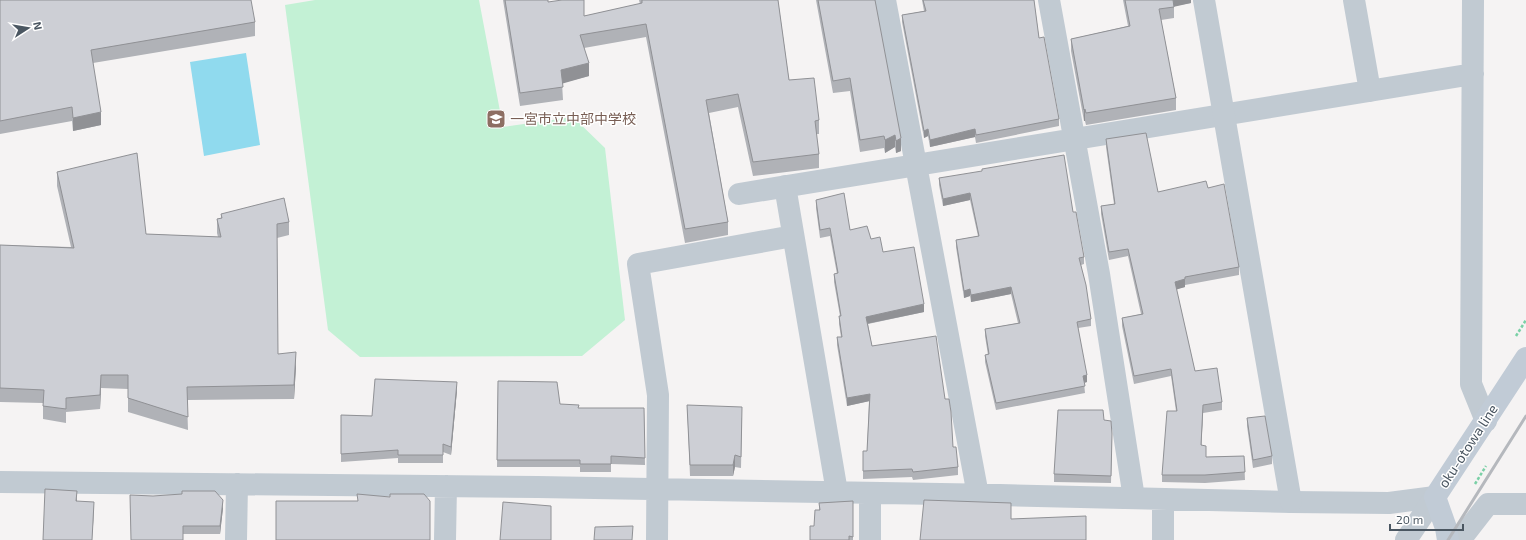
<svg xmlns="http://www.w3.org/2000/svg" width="1526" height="540" viewBox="0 0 1526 540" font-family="'Exo 2','Noto Sans JP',sans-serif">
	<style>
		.green { fill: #c3f1d5 }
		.water { fill: #90daee }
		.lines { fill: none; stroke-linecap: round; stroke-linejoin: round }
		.path { stroke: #7ad0a6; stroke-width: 2.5; stroke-dasharray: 3 2; stroke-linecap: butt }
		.minor { stroke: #c1cad2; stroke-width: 22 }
		.tertiary { stroke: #c1cad2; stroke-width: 22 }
		.secondary { stroke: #c1cbd6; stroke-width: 22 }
		.rail { stroke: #b5b8bd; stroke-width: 3 }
		.wall { fill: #b0b2b7 }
		.shaded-wall { fill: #909195 }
		.building { fill: #cdcfd5; stroke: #909195 }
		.labels { text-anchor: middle; stroke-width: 3; stroke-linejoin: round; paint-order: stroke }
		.education-label { font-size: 14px; fill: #785e54; stroke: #fff; text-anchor: start }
		.street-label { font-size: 14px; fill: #4a5661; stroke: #fff }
	</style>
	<rect width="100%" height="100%" fill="#f5f3f3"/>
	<path class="green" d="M315,0H479L503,127L573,117L605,148L625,320L582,356L360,357L328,330L285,5Z"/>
	<path class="water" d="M246,53L260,145L204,156L190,62Z"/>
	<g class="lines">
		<path class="path" d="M1516,336L1526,320
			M1475,484L1486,466"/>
		<path class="minor" d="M885,0L978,495
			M1049,0L1099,274L1134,498
			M1354,0L1370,91
			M1473,0L1471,384L1486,421
			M785,186L837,492
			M739,194L1473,74
			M0,482L538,487L1000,495L1291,502L1389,503L1435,497
			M236,540L237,484
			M445,540L446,486
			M657,540L658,395L638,264L793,236
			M870,540V493
			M1163,540V499
			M1460,540L1488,504H1526"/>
		<path class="tertiary" d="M1204,0L1291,502
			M1406,540L1435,497"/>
		<path class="secondary" d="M1448,540L1446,528L1435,497L1526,358"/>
		<path class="rail" d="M1448,540L1526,416"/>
	</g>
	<path class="wall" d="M0,0L255,22V36L93,63L101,125L73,131L72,121L0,134Z
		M503,0H548V2L584,16L640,4L639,0H778L789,80L819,120V134H816L819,154V168L753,176L738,107L709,113L728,222V235L685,243L646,37L584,48L589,76L562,83L563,100L520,106Z
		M816,0H875L901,151L896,153L895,147L885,153L884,148L860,152L850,91L833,93Z
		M922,0H1034L1039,38L1059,119V126L976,143L975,137L930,147L928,136L924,138L902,22V15L924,11Z
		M1123,0H1191V3L1174,6V18L1161,20L1176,98V110L1086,125L1085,121H1084L1071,51V39L1128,26Z
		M1106,139L1158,192L1208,188L1239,267V275L1185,285V287L1176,289L1195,371L1222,402V410L1203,413L1201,445L1206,457L1244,456L1245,480L1205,483L1162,482V475L1176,411L1171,376L1134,384L1122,326V318L1141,314L1128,256L1109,260L1101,214V206L1114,204L1106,147Z
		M57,172L146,234L218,237L217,233V219L221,218V214L289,222V235L277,238L278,354L296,366L294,399L187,400L188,430L128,412V389L101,388L100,409L66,412V423L43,419V403L0,402V245L71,247L57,186Z
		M939,178L1073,212L1084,257V264L1081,265L1091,319V326L1078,328L1087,382L1084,383L1085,393L996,410L985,362V355H988L985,336V329L1018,323L1011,294L971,302L970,296L964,298L956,247V240L978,236L970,200L943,206L939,185Z
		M816,200L850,230L871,239L883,252L924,312L868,324L872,346L945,399L953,447L958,467V475L913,480L912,477L863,479V451H867L869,401L847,406L837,345V337H841L839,324V316H840L834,282V274H837L830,236L820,238L816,208Z
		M498,381L560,404L579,408H644L645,465L611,464V472H580V467H497Z
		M457,390L451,455L443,452V463H398V458L341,462V415L372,416Z
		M687,405L742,418L741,468L735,467L733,476H690Z
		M1247,418L1272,456V464L1253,468L1247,426Z
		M1104,420L1112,441L1111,483L1054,482V474Z
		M853,501V540H810L819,510V503Z
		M223,508L220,534H183L131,540Z"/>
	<path class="shaded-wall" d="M1173,0H1191V3L1173,7Z
		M589,63V76L561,84V70Z
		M1085,109V121H1084V110Z
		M101,112V125L73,131V118Z
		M928,129V136L924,138V131Z
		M975,129V137L930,147V140Z
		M895,135V147L885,153V140Z
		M901,138V151L896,153V141Z
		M970,193V200L943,206V199Z
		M1185,279V287L1175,290V282Z
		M1011,287V294L971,302V295Z
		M970,289V296L964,298V291Z
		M924,304V312L866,324V317Z
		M296,352V366L294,399V385Z
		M101,375V388L100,409V395Z
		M1087,375V382L1083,383V376Z
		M457,382V390L451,455V447Z
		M870,394V401L847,406V398Z
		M1203,405V413L1201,453V445Z
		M735,455V467L733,476V465Z
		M77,491V501L76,512V501Z
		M223,500V508L220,534V526Z
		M94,502V512L92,540Z"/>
	<path class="building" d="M0,0H251L255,22L91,50L101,112L73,118L72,107L0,121Z
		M505,0H548V2L562,0H584V16L642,3V0H778L789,80L814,78L819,120L815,121L819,154L753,162L738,94L706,100L728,222L685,229L646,24L580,35L589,63L561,70L563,87L520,93Z
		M818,0H875L901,138L896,141L895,135L885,140L884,136L860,140L850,78L833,81Z
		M923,0H1034L1039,38L1044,37L1059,119L976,135L975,129L930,140L928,129L924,131L902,15L926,11Z
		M1125,0H1173L1174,7L1159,9L1176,98L1086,113L1085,109L1084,110L1071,39L1130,26Z
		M1146,133L1158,192L1206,181L1208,188L1224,184L1239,267L1185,277V279L1175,282L1195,371L1217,368L1222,402L1203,405L1201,445L1206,446V457L1244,456L1245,472L1205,475H1162L1167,411H1177L1171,369L1134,376L1122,318L1143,314L1128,249L1109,252L1101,206L1115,204L1106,139Z
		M137,153L146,234L221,237L217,219L222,218L221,214L284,198L289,222L277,224L278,354L296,352L294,385L187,387L188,417L128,398V375H101L100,395L66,398V409L43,406L44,390L0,388V245L74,248L57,172Z
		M1064,155L1073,212H1076L1084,257L1079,258L1086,285L1091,319L1077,322L1087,375L1083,376L1085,386L996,403L985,355L989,354L985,329L1020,323L1011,287L971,295L970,289L964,291L956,240L979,236L970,193L943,199L939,178L982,171V169Z
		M844,193L850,230L867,226L871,239L880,237L883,252L914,247L924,304L866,317L872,346L936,336L945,399H949L951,412L953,447H956L958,467L913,472L912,469L863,471V451H867L870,394L847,398L837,337H842L839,316H841L834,274L838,273L830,228L820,230L816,200Z
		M375,379L457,382L451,447L443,444V455H398V450L341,454V415L372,416Z
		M498,381L557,382L560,404L579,405L578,408H644L645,458L611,456V464H580V460H497Z
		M687,405L742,407L741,457L735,455L733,465H690Z
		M1058,410H1103L1104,420L1111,421L1112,434L1111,476L1054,474Z
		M1265,416L1272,456L1253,460L1247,418Z
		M45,489L77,491L76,501L94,502L92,540H43Z
		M182,491H215L223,500L220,526H183V540H131L130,495L153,496L182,494Z
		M357,494L390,497V494H424L430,501V540H276V501H358Z
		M924,500L1011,503V519L1086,516V540H920Z
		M853,501V537L849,536V540H810V526H814L815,510H820L819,503Z
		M503,502L551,506V540H500Z
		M633,526L632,540H594L595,527Z"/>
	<defs>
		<symbol id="school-square" viewBox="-11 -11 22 22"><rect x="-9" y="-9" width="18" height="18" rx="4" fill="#8d6e63" stroke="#fff"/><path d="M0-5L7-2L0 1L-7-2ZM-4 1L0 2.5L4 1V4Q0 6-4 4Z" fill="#fff"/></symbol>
	</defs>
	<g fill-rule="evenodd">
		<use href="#school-square" x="485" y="108" width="22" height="22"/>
	</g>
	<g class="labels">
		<g class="education-label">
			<text x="510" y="124">一宮市立中部中学校</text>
		</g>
		<g class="street-label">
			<text transform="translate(1468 446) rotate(-57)" y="5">oku-otowa line</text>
		</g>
	</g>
	<g transform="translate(28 28) rotate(78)" stroke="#ffffff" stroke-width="3" paint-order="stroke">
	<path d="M0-3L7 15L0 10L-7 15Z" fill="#4a5661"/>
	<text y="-6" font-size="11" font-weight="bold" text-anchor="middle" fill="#4a5661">N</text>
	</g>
	<path d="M1390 524v6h73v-6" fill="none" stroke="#4a5661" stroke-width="2"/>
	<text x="1396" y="524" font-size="12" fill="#4a5661" stroke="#ffffff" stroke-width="3" paint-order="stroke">20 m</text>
</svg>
